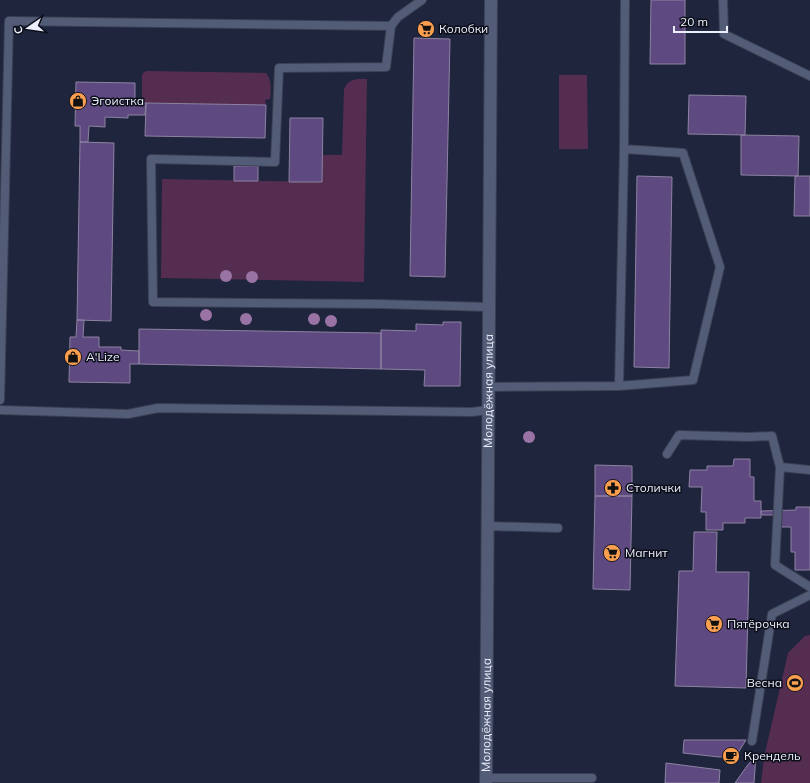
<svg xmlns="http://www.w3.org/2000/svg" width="810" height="783" viewBox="0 0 810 783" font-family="Mulish,sans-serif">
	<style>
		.green { fill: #542d51 }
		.building { fill: #5e4980; stroke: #8d83a1 }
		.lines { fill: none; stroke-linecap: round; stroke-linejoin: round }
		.lane-casing { stroke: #3a4053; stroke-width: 10 }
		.street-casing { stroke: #3a4053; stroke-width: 14 }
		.lane { stroke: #535c77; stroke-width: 8 }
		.street { stroke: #535c77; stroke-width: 12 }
		.tree { fill: #9973a3 }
		.labels { text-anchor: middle; stroke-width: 3; stroke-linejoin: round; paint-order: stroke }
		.poi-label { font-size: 12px; fill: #ebeffc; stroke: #0c0f19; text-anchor: start }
		.street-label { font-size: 12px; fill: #ebeffc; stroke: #0c0f19 }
	</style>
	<rect width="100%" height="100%" fill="#1e253d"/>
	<path class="green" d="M147,71L266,73C272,79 271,91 270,99L265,100L266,105L142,103V75L144,72Z
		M559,75H587L588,149H559Z
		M367,79L364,282L161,278L162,179L322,182V155H342L344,89C349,78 357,79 367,79Z
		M810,635V783H761L764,757L788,653L805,636Z"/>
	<path class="building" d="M651,0H685V64H650Z
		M414,38L450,39L445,277L410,276Z
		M76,82L135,83V103H146L145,115H128V118L105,117V127L89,126L88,142H80V126H75Z
		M689,95L746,96L745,135L688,134Z
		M146,103L266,105L265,138L145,136Z
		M290,118H323L322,182H289Z
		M741,135L799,136L798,176L741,175Z
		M80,142L114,143L111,321L77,320Z
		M234,166H258V181H234Z
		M637,176L672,177L669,368L634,367Z
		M795,176H810V216H794Z
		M77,320H84L83,337H99V347H121V350L139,351V364H130V383L69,382L70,337H76Z
		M443,322H461L460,386H424L425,370L381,369V330L416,331V324L443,325Z
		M139,329L381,333V369L139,364Z
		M734,459H750V477H754V501H761V518H745V523H723V530H706V512H701L702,487H689L690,470H707V466H733Z
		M595,465L632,466V496H595Z
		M595,496H632L630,590L593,589Z
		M796,507H810V570H795V552H791V527H779V515H762L761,511L796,510Z
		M694,532H717L716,572H749L746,688L675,686L679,571H693Z
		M684,740H746L736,756L719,757L683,753Z
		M756,755L754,783H735L747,766Z
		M666,763L720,770L719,783H665Z"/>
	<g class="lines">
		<defs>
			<path id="lane" d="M723,0L724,34L810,76
				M391,26L386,67L279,68L275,162L151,159L153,302L380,304L489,307
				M619,386L624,149L625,0
				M488,387L619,386L693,380L720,267L683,153L624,149
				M0,400L9,21L391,26L398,17L422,0
				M0,410L128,414L158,408L472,412L488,410
				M667,454L679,435L748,437L772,436L780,467L775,565L810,587
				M780,467L810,470
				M488,526L558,528
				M752,741L772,614L810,595
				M486,778H592"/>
			<g id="street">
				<path id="s1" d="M486,783L491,0"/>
			</g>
		</defs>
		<use href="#lane" class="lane-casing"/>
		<use href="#street" class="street-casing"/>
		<use href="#lane" class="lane"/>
		<use href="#street" class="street"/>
	</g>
	<g class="tree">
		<circle cx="226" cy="276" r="6"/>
		<circle cx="252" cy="277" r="6"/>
		<circle cx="206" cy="315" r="6"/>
		<circle cx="246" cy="319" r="6"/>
		<circle cx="314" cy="319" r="6"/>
		<circle cx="331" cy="321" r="6"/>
		<circle cx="529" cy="437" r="6"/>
	</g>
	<defs>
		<symbol id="supermarket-disc" viewBox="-11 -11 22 22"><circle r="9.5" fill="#fa9f4f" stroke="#0c0f19"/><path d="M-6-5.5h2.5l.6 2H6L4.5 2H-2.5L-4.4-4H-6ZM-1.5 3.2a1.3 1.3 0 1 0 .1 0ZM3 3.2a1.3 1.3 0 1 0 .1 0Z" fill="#111"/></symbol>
		<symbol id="shop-disc" viewBox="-11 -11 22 22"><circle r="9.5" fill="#fa9f4f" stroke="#0c0f19"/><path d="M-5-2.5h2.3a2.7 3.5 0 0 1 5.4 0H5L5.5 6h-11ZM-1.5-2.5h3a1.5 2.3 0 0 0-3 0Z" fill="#111"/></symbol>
		<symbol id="pharmacy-disc" viewBox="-11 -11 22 22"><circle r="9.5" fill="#fa9f4f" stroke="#0c0f19"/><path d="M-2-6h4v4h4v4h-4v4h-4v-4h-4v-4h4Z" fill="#111"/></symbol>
		<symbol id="stadium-disc" viewBox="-11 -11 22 22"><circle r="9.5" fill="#fa9f4f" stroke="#0c0f19"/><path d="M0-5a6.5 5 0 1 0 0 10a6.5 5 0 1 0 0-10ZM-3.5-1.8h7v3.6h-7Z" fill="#111"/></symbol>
		<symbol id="cafe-disc" viewBox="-11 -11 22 22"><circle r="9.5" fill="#fa9f4f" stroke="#0c0f19"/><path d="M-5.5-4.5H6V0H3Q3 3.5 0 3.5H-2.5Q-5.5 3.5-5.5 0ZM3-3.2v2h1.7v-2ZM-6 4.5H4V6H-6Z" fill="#111"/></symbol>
	</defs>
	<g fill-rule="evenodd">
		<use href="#supermarket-disc" x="416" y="19" width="20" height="20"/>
		<use href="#shop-disc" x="68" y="91" width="20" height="20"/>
		<use href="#shop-disc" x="63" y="347" width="20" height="20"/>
		<use href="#pharmacy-disc" x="603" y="478" width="20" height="20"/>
		<use href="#supermarket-disc" x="602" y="543" width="20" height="20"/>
		<use href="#supermarket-disc" x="704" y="614" width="20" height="20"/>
		<use href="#stadium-disc" x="785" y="673" width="20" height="20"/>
		<use href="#cafe-disc" x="721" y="746" width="20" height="20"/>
	</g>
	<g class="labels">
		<g class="poi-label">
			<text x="439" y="33">Колобки</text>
			<text x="91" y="105">Эгоистка</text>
			<text x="86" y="361">A'Lize</text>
			<text x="626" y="492">Столички</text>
			<text x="625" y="557">Магнит</text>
			<text x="727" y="628">Пятёрочка</text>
			<text x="782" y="687" text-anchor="end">Весна</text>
			<text x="744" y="760">Крендель</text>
		</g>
		<g class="street-label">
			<text dy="4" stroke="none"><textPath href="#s1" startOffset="392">Молодёжная улица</textPath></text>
			<text dy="4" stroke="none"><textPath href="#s1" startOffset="68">Молодёжная улица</textPath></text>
		</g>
	</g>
	<g transform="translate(28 28) rotate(257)" stroke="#0c0f19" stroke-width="3" paint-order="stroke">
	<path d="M0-3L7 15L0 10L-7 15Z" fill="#ebeffc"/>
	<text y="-6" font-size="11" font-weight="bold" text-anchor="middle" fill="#ebeffc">С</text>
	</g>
	<path d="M674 26v6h53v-6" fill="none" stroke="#ebeffc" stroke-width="2"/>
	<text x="680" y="26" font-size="12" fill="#ebeffc" stroke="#0c0f19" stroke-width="3" paint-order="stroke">20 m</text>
</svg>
